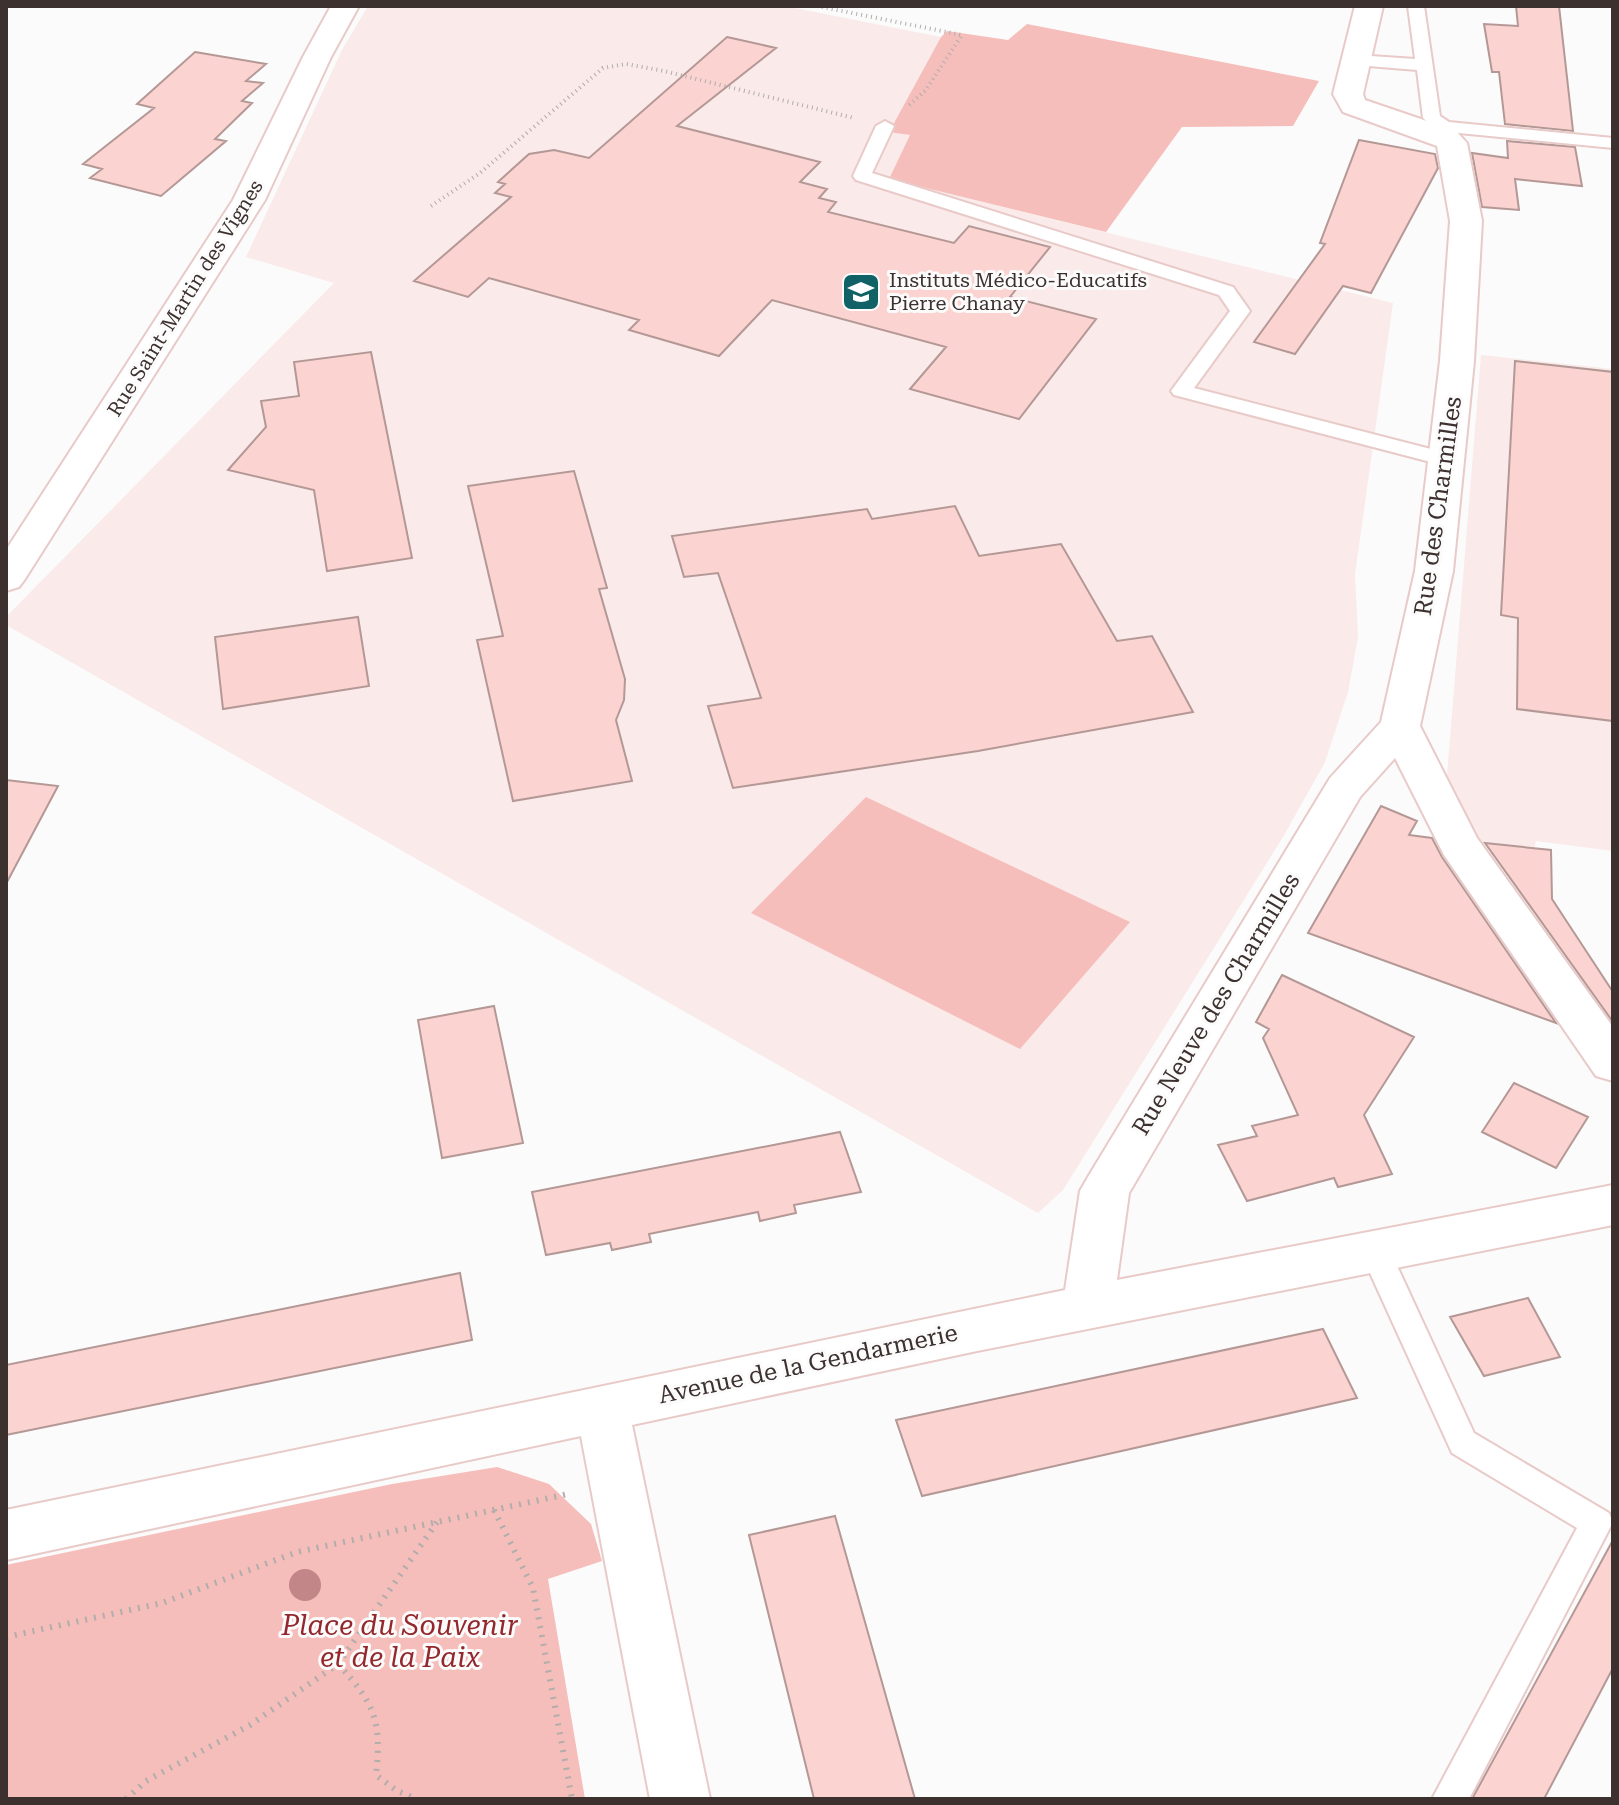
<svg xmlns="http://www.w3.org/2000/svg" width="1619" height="1805" viewBox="0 0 1619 1805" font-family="'Roboto Serif',serif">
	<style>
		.built { fill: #faeae9 }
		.green { fill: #f6beba }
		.building { fill: #fbd3d0; stroke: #b49896; stroke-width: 2 }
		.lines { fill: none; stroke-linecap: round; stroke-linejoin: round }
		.lane-casing { stroke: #e8cac8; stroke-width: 4 }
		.street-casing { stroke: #e8cac8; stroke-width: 4 }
		.path-far1 { stroke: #b1adac; stroke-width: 4; stroke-dasharray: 1 4; stroke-linecap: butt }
		.path { stroke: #b1adac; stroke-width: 6; stroke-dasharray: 2 7; stroke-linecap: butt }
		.lane { fill: #fff; fill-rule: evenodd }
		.street { fill: #fff; fill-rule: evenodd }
		.tree { fill: #c28689 }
		.labels { text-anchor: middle; stroke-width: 6; stroke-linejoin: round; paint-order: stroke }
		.far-poi-label { font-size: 20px; fill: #3d3130; stroke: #fbfbfb; text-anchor: start }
		.far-street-label { font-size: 20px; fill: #3d3130; stroke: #fbfbfb }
		.street-label { font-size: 24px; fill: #3d3130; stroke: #fbfbfb }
		.near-park-label { font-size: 28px; font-style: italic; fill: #93272b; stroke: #fbfbfb }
	</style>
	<rect width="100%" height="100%" fill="#fbfbfb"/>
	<path class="built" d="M368,6H785L941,37L889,131L910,135L889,179L1393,303L1355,574L1358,637L1348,692L1325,762L1283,837L1063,1190L1038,1213L6,625V617L334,283L246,257L342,50Z
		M1481,355L1613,369V851L1536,841L1534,849L1475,842L1447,776Z"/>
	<path class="green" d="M1027,24L1319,81L1293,126L1182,127L1106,232L889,179L910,135L889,132L941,37L947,31L1008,40Z
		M866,797L1130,922L1020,1049L751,913Z
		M497,1467L549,1484L591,1524L602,1561L548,1579L585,1799H6V1565L392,1484Z"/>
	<path class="building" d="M1516,6H1559L1573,131L1505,124L1499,72H1492L1484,24L1518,26Z
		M727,37L776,48L677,126L820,162L800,182L827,189L819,198L836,202L828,212L954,243L969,226L1050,247L1010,297L1096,319L1019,419L910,389L946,347L772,300L719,356L629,330L639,320L489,278L468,297L414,281L511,197L495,193L505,184L498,182L529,154L554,150L589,158Z
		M195,52L266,64L246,81L263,83L242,101L252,103L215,139L226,141L161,196L90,178L102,169L83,164L154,108L137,104Z
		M1359,140L1435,154L1438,168L1371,293L1343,286L1295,354L1254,342L1325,244L1320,243Z
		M1507,141L1575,147L1582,186L1515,179L1519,210L1482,207L1472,153L1508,158Z
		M371,352L412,558L327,571L314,490L228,470L266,427L261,401L299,396L294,362Z
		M1515,361L1613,372V721L1517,709L1518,618L1501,615Z
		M574,471L607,588L599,589L625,679L624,700L616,720L632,781L513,801L477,640L503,636L468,486Z
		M955,506L979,556L1061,544L1117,641L1152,636L1193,712L978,751L733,788L708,706L761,698L718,573L684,577L672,536L867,509L872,519Z
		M358,617L369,686L223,709L215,637Z
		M6,780L58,786L6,884Z
		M1381,806L1417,821L1409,835L1432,838L1442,857L1556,1023L1308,933Z
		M1485,843L1551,850L1552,899L1613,992V1022Z
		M1282,975L1414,1037L1364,1115L1392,1174L1338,1187L1334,1178L1247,1201L1218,1145L1257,1136L1252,1126L1298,1115L1263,1038L1269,1029L1256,1022Z
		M494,1006L523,1143L442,1158L418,1020Z
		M1514,1083L1588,1117L1556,1168L1482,1132Z
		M840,1132L861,1192L794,1205L796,1213L760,1221L758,1212L649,1234L651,1242L612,1250L610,1243L546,1255L532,1192Z
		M460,1273L472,1340L6,1435V1365Z
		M1528,1298L1560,1357L1484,1376L1450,1317Z
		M1323,1329L1357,1398L922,1496L896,1420Z
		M835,1516L915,1799H814L749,1535Z
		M1613,1540V1668L1544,1799H1472Z"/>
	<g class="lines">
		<defs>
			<path id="lane" d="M1408,6H1424L1440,116L1449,122L1613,138V148L1438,131L1423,118L1417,70L1356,65L1348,60L1356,55L1415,59Z
				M885,121L894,126L872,173L1233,287L1250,311L1194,388L1454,455L1457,460L1446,466L1174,395L1171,391L1230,311L1219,295L856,180L853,176L876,126Z
				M1375,1239L1386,1242L1474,1433L1609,1513L1613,1522L1469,1799H1432L1577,1528L1452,1453L1360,1251L1364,1242Z"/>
			<path id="street" d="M331,6H359L331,57L265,200L25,579L19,587L6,591V550L233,200L303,57Z
				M1355,6H1383L1363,94L1365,100L1456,131L1467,143L1482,221L1474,361L1453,571L1420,726L1477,838L1613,1027V1081L1596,1076L1444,855L1395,758L1360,797L1129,1193L1117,1280L1613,1185V1225L977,1351L632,1425L710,1799H650L581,1436L6,1560V1510L1065,1290L1080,1191L1088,1177L1330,778L1381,722L1415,571L1440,361L1450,221L1437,146L1343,112L1333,94Z"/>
		</defs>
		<use href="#lane" class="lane-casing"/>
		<use href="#street" class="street-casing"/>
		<path class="path-far1" d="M817,6L962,35L925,91L908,106
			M431,206L480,173L603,68L626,64L664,71L854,118"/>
		<path class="path" d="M494,1510L533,1588L572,1799
			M6,1637L162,1603L297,1552L568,1494
			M338,1664C375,1704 382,1721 376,1775L397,1791L417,1799
			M126,1799L146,1781L250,1725L338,1664L437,1522"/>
		<use href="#lane" class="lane"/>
		<use href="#street" class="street"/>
	</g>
	<circle class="tree" cx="305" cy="1585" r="16"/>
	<defs>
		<symbol id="school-square" viewBox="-11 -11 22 22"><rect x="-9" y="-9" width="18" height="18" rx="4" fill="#116267" stroke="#fbfbfb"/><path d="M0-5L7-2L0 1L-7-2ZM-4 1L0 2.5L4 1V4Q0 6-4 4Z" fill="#fff"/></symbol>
	</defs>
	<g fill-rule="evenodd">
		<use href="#school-square" x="839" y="270" width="44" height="44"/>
	</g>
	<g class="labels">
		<g class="far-poi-label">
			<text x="889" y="287">Instituts Médico-Educatifs<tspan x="889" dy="23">Pierre Chanay</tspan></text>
		</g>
		<g class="far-street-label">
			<text transform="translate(185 298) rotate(-58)" y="7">Rue Saint-Martin des Vignes</text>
		</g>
		<g class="street-label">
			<text transform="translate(1438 506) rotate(-82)" y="8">Rue des Charmilles</text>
			<text transform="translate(1216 1004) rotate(-59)" y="8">Rue Neuve des Charmilles</text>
			<text transform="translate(808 1364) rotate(-12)" y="8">Avenue de la Gendarmerie</text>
		</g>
		<g class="near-park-label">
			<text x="400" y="1635">Place du Souvenir<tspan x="400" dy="32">et de la Paix</tspan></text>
		</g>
	</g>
	<rect width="1619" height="1805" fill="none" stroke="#3d3130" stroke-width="16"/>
</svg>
